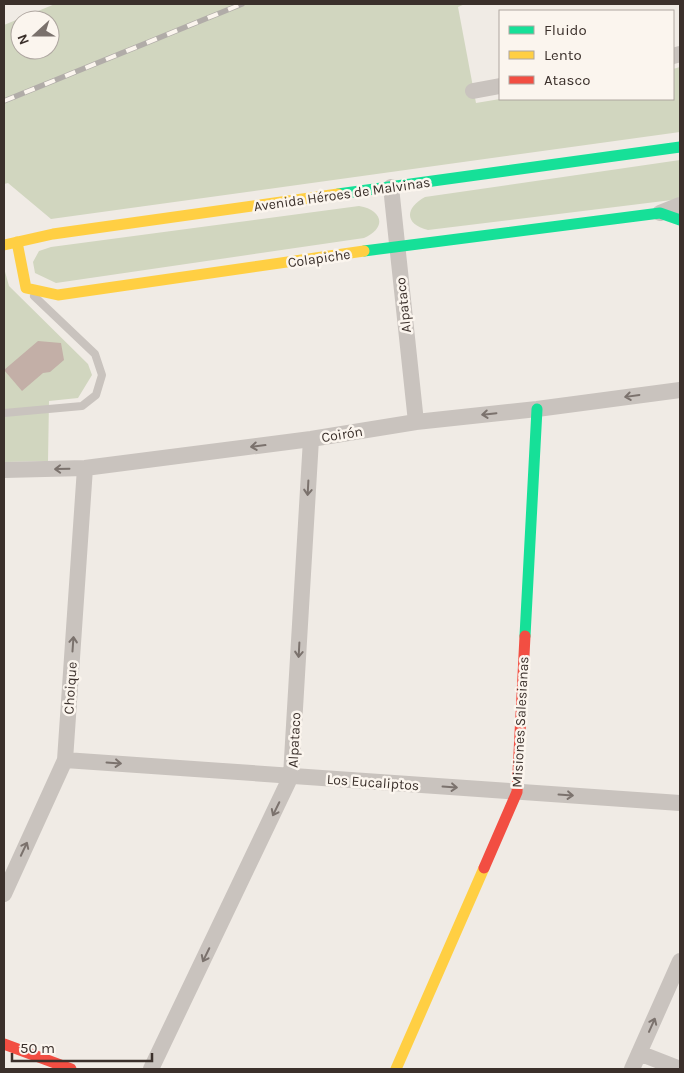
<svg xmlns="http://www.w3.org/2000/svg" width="684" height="1073" viewBox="0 0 684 1073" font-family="Karla,sans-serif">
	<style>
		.green { fill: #d1d6bf; fill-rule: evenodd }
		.building { fill: #c3afa7 }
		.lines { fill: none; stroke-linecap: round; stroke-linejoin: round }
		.lane { stroke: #c9c3be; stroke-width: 8 }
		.street { stroke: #c9c3be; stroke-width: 16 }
		.fast { stroke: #16e098; stroke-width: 11 }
		.slow { stroke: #ffcf43; stroke-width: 11 }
		.jam { stroke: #f24e42; stroke-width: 11 }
		.rail-casing { stroke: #b1aca8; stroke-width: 5.5 }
		.rail { stroke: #fbf5ee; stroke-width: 4; stroke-dasharray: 11; stroke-linecap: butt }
		.oneway { stroke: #7b726d }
		.labels { text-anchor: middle; stroke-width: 5; stroke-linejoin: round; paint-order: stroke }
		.street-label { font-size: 14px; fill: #3b302b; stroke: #fbf5ee }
	</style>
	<rect width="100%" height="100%" fill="#f0ebe5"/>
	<path class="green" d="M55,4H465L458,7L476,103L500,99H673V69L680,67V132L51,219L8,183L4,184V25ZM20,20H50V50H20Z
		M680,160V199L428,230C404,224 405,208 425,197Z
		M359,206C383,210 387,228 364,238L56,283L35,273L33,262L39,251L51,247Z
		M4,268L9,286L88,364L92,375L78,398L49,401L48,461L4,462Z"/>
	<path class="building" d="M38,341L61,343L64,360L50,372L43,373L22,391L4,370Z"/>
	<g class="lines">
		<path class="lane" d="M4,413L82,406L96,395L102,375L95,354L34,296"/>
		<path class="street" d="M673,56L680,54
			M473,91L500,86
			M391,187L416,422
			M660,213L680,205
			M4,470L85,468L311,439L416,422L537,409L680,390
			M65,760L680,803
			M4,894L65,760L85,468
			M639,1053L680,1069
			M151,1069L291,776L311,439
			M632,1069L680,961"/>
		<path class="fast" d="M338,194L680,147
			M364,251L660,213L680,220
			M525,636L537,409"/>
		<path class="slow" d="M17,242L26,288L58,295L364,251
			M4,245L53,234L338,194
			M396,1069L484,868"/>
		<path class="jam" d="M484,868L517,792L525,636
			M4,1044L71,1069"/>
		<defs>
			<path id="rail" d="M4,101L242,4"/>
		</defs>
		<use href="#rail" class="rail-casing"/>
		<use href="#rail" class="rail"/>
	</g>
	<defs><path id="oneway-shaft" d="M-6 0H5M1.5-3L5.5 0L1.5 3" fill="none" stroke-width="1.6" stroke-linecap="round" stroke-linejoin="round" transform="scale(1.25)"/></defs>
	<g class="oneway">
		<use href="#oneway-shaft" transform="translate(632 396) rotate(172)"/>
		<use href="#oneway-shaft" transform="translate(489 414) rotate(174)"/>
		<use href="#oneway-shaft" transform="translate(258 446) rotate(173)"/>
		<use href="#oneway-shaft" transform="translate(62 469) rotate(179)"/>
		<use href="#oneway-shaft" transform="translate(308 488) rotate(93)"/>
		<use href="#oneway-shaft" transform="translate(73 644) rotate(-86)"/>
		<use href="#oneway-shaft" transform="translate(299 650) rotate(93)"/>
		<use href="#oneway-shaft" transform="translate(114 763) rotate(4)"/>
		<use href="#oneway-shaft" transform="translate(450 787) rotate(4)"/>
		<use href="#oneway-shaft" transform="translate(566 795) rotate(4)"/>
		<use href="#oneway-shaft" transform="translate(276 809) rotate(116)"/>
		<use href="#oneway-shaft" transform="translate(24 849) rotate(-65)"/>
		<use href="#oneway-shaft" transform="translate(206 955) rotate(116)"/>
		<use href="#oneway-shaft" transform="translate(652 1025) rotate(-66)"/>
	</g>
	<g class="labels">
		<g class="street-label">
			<text transform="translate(342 194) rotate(-8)" y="5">Avenida Héroes de Malvinas</text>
			<text transform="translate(319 258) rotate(-8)" y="5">Colapiche</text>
			<text transform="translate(403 305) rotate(-96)" y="5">Alpataco</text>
			<text transform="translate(342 434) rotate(-9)" y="5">Coirón</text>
			<text transform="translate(70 688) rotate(-86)" y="5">Choique</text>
			<text transform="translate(520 722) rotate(-87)" y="5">Misiones Salesianas</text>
			<text transform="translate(294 740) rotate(-87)" y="5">Alpataco</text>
			<text transform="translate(373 782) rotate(4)" y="5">Los Eucaliptos</text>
		</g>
	</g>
	<rect width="684" height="1073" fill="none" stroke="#3b302b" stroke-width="10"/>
	<rect x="499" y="10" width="175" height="90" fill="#fbf5ee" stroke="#aea6a0"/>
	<rect x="509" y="26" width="25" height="8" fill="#16e098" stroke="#aea6a0"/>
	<text x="544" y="35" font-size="15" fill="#3b302b">Fluido</text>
	<rect x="509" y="51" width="25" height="8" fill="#ffcf43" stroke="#aea6a0"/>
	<text x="544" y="60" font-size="15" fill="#3b302b">Lento</text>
	<rect x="509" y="76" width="25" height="8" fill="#f24e42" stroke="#aea6a0"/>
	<text x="544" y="85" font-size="15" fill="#3b302b">Atasco</text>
	<g transform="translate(35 35) rotate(249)"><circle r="24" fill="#fbf5ee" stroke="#aea6a0"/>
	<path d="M0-4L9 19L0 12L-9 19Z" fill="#7a716c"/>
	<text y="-8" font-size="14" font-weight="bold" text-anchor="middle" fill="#3b302b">N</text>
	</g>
	<path d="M12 1053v8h140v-8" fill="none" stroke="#3b302b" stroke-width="2.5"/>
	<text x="20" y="1053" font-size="15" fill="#3b302b" stroke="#fbf5ee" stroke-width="4" paint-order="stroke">50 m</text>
</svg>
